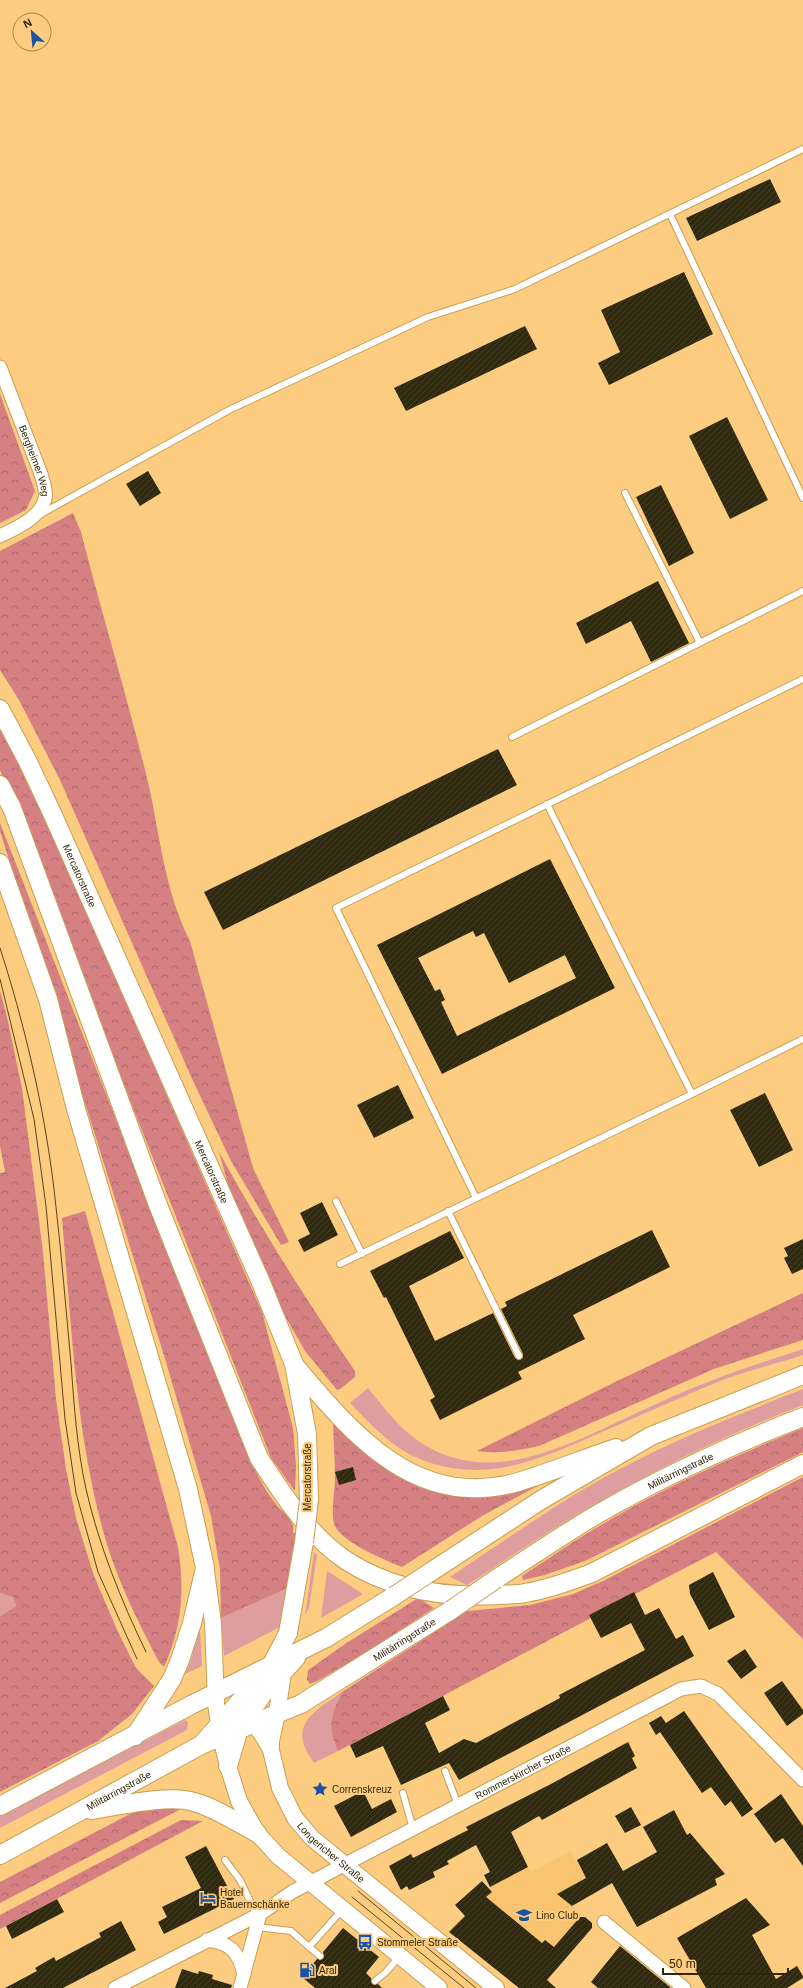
<svg xmlns="http://www.w3.org/2000/svg" width="803" height="1988" viewBox="0 0 803 1988" font-family="Arial,sans-serif">
	<style>
		.built { fill: #f8c46f }
		.green { fill: #de9e9f }
		.forest { fill: url(#forest-crowns) }
		.building { fill: url(#building-hatch); fill-rule: evenodd }
		.lines { fill: none; stroke-linecap: round; stroke-linejoin: round }
		.service-casing { stroke: #ca9d50; stroke-width: 8 }
		.minor-casing { stroke: #ca9d50; stroke-width: 15 }
		.tertiary-casing { stroke: #ca9d50; stroke-width: 18 }
		.secondary-casing { stroke: #ca9d50; stroke-width: 20 }
		.service { stroke: #fff; stroke-width: 6 }
		.minor { stroke: #fff; stroke-width: 13 }
		.tertiary { stroke: #fff; stroke-width: 16 }
		.secondary { stroke: #fff; stroke-width: 18 }
		.tram { stroke: #5c441b; stroke-width: 1 }
		.secondary-bridge-casing { stroke: #ca9d50; stroke-width: 20; stroke-linecap: butt }
		.secondary-bridge { stroke: #fff; stroke-width: 18 }
		.labels { text-anchor: middle; stroke-width: 4; stroke-linejoin: round; paint-order: stroke }
		.street-label { font-size: 10px; fill: #352302; stroke: #fccd81 }
		.poi-label { font-size: 10px; fill: #352302; stroke: #fccd81; text-anchor: start }
	</style>
	<defs>
		<pattern id="forest-crowns" width="20" height="18" patternUnits="userSpaceOnUse"><rect width="20" height="18" fill="#d58183"/><path d="M2 6a3 3 0 1 1 6 0M12 15a3 3 0 1 1 6 0" fill="none" stroke="#ae6969"/></pattern>
		<pattern id="building-hatch" width="6" height="6" patternUnits="userSpaceOnUse"><rect width="6" height="6" fill="#2e290f"/><path d="M-1 1l2-2M0 6l6-6M5 7l2-2" fill="none" stroke="#443f28"/></pattern>
	</defs>
	<rect width="100%" height="100%" fill="#fccd81"/>
	<path class="built" d="M571,1851L586,1878L557,1894L582,1914L553,1947L545,1940L511,1981L449,1932L492,1892L490,1886L528,1867L531,1872Z"/>
	<path class="green" d="M803,1349V1355C772,1365 738,1373 708,1386C673,1401 638,1416 602,1432C547,1456 493,1483 431,1463C397,1453 374,1428 350,1403L368,1388C381,1404 393,1420 408,1433C487,1499 579,1438 656,1404C703,1382 753,1365 803,1349Z
		M803,1389V1405C731,1433 662,1466 595,1504C551,1529 509,1558 467,1585L450,1577C506,1540 562,1499 622,1468C680,1437 742,1413 803,1389Z
		M314,1552L317,1555L309,1608L305,1616Z
		M327,1571L363,1594L321,1618Z
		M288,1588L280,1627L224,1656L221,1618Z
		M0,1593L13,1597L16,1606L0,1616Z
		M200,1628L202,1666L185,1674L190,1663Z
		M342,1692C330,1716 327,1726 338,1751L314,1763C310,1757 304,1748 303,1741C297,1718 327,1703 342,1692Z
		M185,1720L188,1722L187,1730L0,1828V1816Z"/>
	<path class="forest" d="M0,394L35,491L26,510L0,523Z
		M73,513L81,532C102,614 127,696 147,778C160,833 164,890 190,941L253,1168L289,1242L281,1245L231,1161L193,1081L60,780L19,700L0,670V551Z
		M0,729L28,781L63,859L262,1312L293,1428L296,1466L295,1491L271,1458L0,770Z
		M0,823L241,1439C251,1463 262,1487 278,1507C285,1514 295,1521 293,1532L298,1536L288,1588L221,1618L220,1570L211,1516L166,1362L0,831Z
		M0,991L7,1017L22,1088L43,1252L56,1399L66,1469L76,1518L94,1576L118,1632L136,1668L154,1686L132,1714L98,1741L0,1792V1616L16,1606L13,1597L0,1593V1173L5,1172L0,1146Z
		M219,1152C260,1227 306,1300 355,1371V1377L340,1389L337,1390L305,1351L285,1316L229,1188Z
		M85,1211L178,1547C185,1590 182,1627 164,1667L159,1662C135,1616 112,1570 100,1519C75,1421 71,1319 62,1218Z
		M803,1293V1340L714,1369L539,1446C518,1451 498,1454 477,1451L615,1382Z
		M333,1417L434,1490L556,1476L482,1516L402,1567C385,1560 343,1543 335,1526C330,1516 335,1490 335,1478C335,1457 333,1437 333,1417Z
		M803,1428V1452L585,1561L545,1575L523,1580L522,1576C545,1561 567,1545 591,1531C658,1490 730,1458 803,1428Z
		M803,1477V1639L716,1552L635,1594L634,1593L589,1615L591,1618L338,1751C327,1726 330,1716 342,1692L467,1611L530,1605L573,1594L603,1581Z
		M418,1598L434,1608L362,1655L317,1681L310,1684L307,1680L308,1670L345,1644Z
		M155,1807H181L179,1810L0,1903V1882L130,1814Z
		M181,1820L203,1821L0,1929V1915Z"/>
	<path class="building" d="M770,179L781,202L697,241L686,218Z
		M684,272L713,334L609,385L598,363L620,352L601,310Z
		M525,326L537,349L406,411L394,388Z
		M727,417L768,500L730,519L689,436Z
		M148,471L161,493L140,506L126,484Z
		M661,485L694,553L669,566L636,497Z
		M658,581L689,643L651,662L631,621L586,644L576,623Z
		M498,749L517,785L223,930L204,892Z
		M550,859L615,988L442,1074L377,945ZM473,931L476,937L484,933L509,983L565,955L576,978L457,1036L441,1002L445,1000L440,989L435,991L418,958Z
		M398,1085L414,1118L374,1138L357,1105Z
		M765,1093L793,1150L759,1167L730,1110Z
		M322,1202L338,1235L304,1252L298,1240L310,1234L300,1213Z
		M652,1230L670,1267L573,1315L585,1339L518,1372L522,1379L440,1420L430,1400L435,1397L386,1297L384,1298L370,1271L450,1231L464,1258L409,1286L435,1341L493,1313L515,1358L519,1360L522,1359L523,1354L501,1309L507,1306L505,1302Z
		M803,1239V1269L792,1274L784,1258L788,1256L784,1248Z
		M353,1467L356,1480L339,1485L335,1472Z
		M713,1572L735,1617L709,1630L690,1594L689,1585Z
		M634,1592L645,1615L659,1608L676,1639L683,1635L694,1656L459,1780L449,1763L401,1785L383,1746L356,1758L350,1745L443,1696L450,1710L425,1723L439,1753L464,1739L476,1743L560,1698L559,1695L645,1650L631,1623L601,1638L589,1615Z
		M745,1649L757,1667L741,1679L727,1661Z
		M782,1681L803,1710V1714L787,1726L764,1693Z
		M684,1711L753,1809L742,1817L731,1801L725,1806L711,1787L702,1793L660,1732L656,1735L649,1723L661,1716L666,1723Z
		M628,1742L635,1756L632,1758L637,1768L542,1820L539,1816L511,1832L528,1867L490,1887L484,1875L490,1872L476,1845L447,1861L449,1864L433,1872L435,1877L409,1890L407,1886L401,1890L389,1866L411,1854L413,1858L468,1830L466,1827L551,1784Z
		M363,1791L372,1809L391,1799L397,1812L351,1837L334,1806Z
		M781,1794L803,1826V1866L783,1838L775,1843L754,1814Z
		M631,1807L641,1825L625,1833L615,1816Z
		M674,1810L687,1835L690,1833L725,1874L715,1879L717,1885L637,1927L612,1883L572,1906L557,1894L586,1878L577,1860L607,1843L623,1871L657,1852L643,1827Z
		M206,1846L234,1899L164,1934L158,1922L167,1917L162,1907L201,1888L185,1857Z
		M482,1881L492,1892L486,1897L542,1943L545,1940L554,1947L580,1917H585L592,1923V1928L547,1980L556,1988H519L449,1932L465,1916L455,1905Z
		M746,1898L770,1925L752,1935L776,1979L797,1966L803,1976V1978L787,1988H706L677,1938Z
		M57,1899L64,1912L12,1939L6,1926Z
		M121,1921L136,1950L63,1988H5L37,1971L35,1968L54,1957L56,1961L101,1937L99,1933Z
		M343,1928L379,1957L366,1973L371,1978L372,1984H378L382,1988H315L302,1977L317,1959H323L324,1956L323,1952Z
		M620,1946L671,1988H598L591,1982Z
		M182,1969L198,1974L199,1971L213,1975L212,1979L232,1985L231,1988H175Z"/>
	<g class="lines">
		<defs>
			<path id="service" d="M670,214L803,498
				M625,493L700,643
				M39,515L229,410L428,317L515,289L803,149
				M512,737L803,591
				M547,804L692,1094L803,1039
				M476,1198L336,908L803,679
				M336,1201L362,1254
				M448,1211L519,1356
				M340,1264L692,1094
				M445,1771L458,1805
				M403,1793L413,1829
				M225,1860L240,1880L257,1916
				M257,1927L291,1931L309,1947
				M320,1956L309,1947L342,1910
				M375,1981L386,1972L399,1957"/>
			<g id="minor">
				<path id="s1" d="M0,367L41,474C43,482 47,491 45,499C40,518 16,528 0,536"/>
				<path d="M604,1922L684,1988"/>
				<path d="M207,1940C231,1943 239,1952 244,1975"/>
				<path id="s2" d="M115,1988L260,1914L292,1892L681,1689L701,1686L718,1694L803,1780"/>
				<path d="M240,1988L260,1914"/>
			</g>
			<g id="tertiary">
				<path d="M206,1571L213,1623L216,1704L221,1737L228,1766L239,1801L257,1833L278,1856L439,1988"/>
				<path id="s3" d="M284,1666L277,1713L270,1746L280,1788L295,1818L312,1838L496,1988"/>
			</g>
			<g id="secondary">
				<path id="s4" d="M0,709L27,760L52,813L260,1280L294,1364L307,1434L309,1500"/>
				<path d="M0,785L12,808L158,1205L259,1458C283,1495 310,1537 347,1561C392,1590 445,1598 498,1595C507,1594 517,1595 525,1593C549,1589 570,1581 592,1573L803,1464"/>
				<path d="M0,863L48,999L76,1109L188,1489L205,1568L192,1623L180,1660L172,1679L135,1736"/>
				<path d="M296,1367C354,1436 418,1511 518,1482C551,1472 583,1459 616,1448"/>
				<path d="M429,1573L541,1500L651,1436L803,1375"/>
				<path id="s5" d="M496,1579C531,1557 566,1532 603,1511C668,1474 734,1444 803,1417"/>
				<path d="M245,1716C257,1724 263,1733 270,1746"/>
				<path d="M203,1743L271,1666L288,1633L304,1542"/>
				<path d="M228,1766L239,1729L262,1695L296,1658"/>
				<path d="M0,1806L191,1705L326,1638L394,1596"/>
				<path d="M91,1810C118,1806 168,1794 194,1802C216,1808 236,1822 257,1833"/>
				<path id="s6" d="M0,1855L201,1745L301,1704L451,1610"/>
			</g>
		</defs>
		<use href="#service" class="service-casing"/>
		<use href="#minor" class="minor-casing"/>
		<use href="#tertiary" class="tertiary-casing"/>
		<use href="#secondary" class="secondary-casing"/>
		<use href="#service" class="service"/>
		<use href="#minor" class="minor"/>
		<use href="#tertiary" class="tertiary"/>
		<use href="#secondary" class="secondary"/>
		<path class="tram" d="M0,948C27,1032 47,1120 56,1207C62,1259 66,1311 71,1363C74,1405 77,1448 86,1489C99,1546 121,1600 146,1652
			M0,979L34,1119L46,1206L65,1419L76,1493L98,1572L137,1659
			M358,1891L476,1988
			M352,1897L464,1988"/>
		<defs>
			<path id="secondary-bridge" d="M304,1542L309,1500
				M394,1596L429,1573
				M451,1610L496,1579"/>
		</defs>
		<use href="#secondary-bridge" class="secondary-bridge-casing"/>
		<use href="#secondary-bridge" class="secondary-bridge"/>
	</g>
	<defs>
		<symbol id="sight-bare" viewBox="-9 -9 18 18"><path d="M0-6L1.8-2.2L6-1.7L2.9 1.2L3.7 5.4L0 3.3L-3.7 5.4L-2.9 1.2L-6-1.7L-1.8-2.2Z" fill="#1a52a4" stroke="#fccd81" stroke-width="2.5" paint-order="stroke"/></symbol>
		<symbol id="hotel-bare" viewBox="-9 -9 18 18"><path d="M-6-4.5h1.5V1H6V5H4.5V3h-9V5H-6ZM-4 0a1.8 1.8 0 1 1 3.6 0ZM.5 0V-2.5h3Q6-2.5 6 0Z" fill="#1a52a4" stroke="#fccd81" stroke-width="2.5" paint-order="stroke"/></symbol>
		<symbol id="school-bare" viewBox="-9 -9 18 18"><path d="M0-5L7-2L0 1L-7-2ZM-4 1L0 2.5L4 1V4Q0 6-4 4Z" fill="#1a52a4" stroke="#fccd81" stroke-width="2.5" paint-order="stroke"/></symbol>
		<symbol id="bus-bare" viewBox="-9 -9 18 18"><path d="M-5-6H5V4H4V6H2V4H-2V6H-4V4H-5ZM-3.5-4V0h7V-4ZM-3.5 1.2v1.5H-2V1.2ZM2 1.2v1.5H3.5V1.2Z" fill="#1a52a4" stroke="#fccd81" stroke-width="2.5" paint-order="stroke"/></symbol>
		<symbol id="fuel-bare" viewBox="-9 -9 18 18"><path d="M-5.5-6h7V0h2V4h1.3V-2.5L3-4.5l.8-.8L6-3V5H2.5V1h-1V6h-7ZM-4.2-4.7v3.2H.2V-4.7Z" fill="#1a52a4" stroke="#fccd81" stroke-width="2.5" paint-order="stroke"/></symbol>
	</defs>
	<g fill-rule="evenodd">
		<use href="#sight-bare" x="309" y="1778" width="22" height="22"/>
		<use href="#hotel-bare" x="197" y="1887" width="22" height="22"/>
		<use href="#school-bare" x="513" y="1904" width="22" height="22"/>
		<use href="#bus-bare" x="354" y="1931" width="22" height="22"/>
		<use href="#fuel-bare" x="296" y="1959" width="22" height="22"/>
	</g>
	<g class="labels">
		<g class="street-label">
			<text dy="4" stroke="none"><textPath href="#s1" startOffset="100">Bergheimer Weg</textPath></text>
			<text dy="4" stroke="none"><textPath href="#s4" startOffset="185">Mercatorstraße</textPath></text>
			<text dy="4" stroke="none"><textPath href="#s4" startOffset="509">Mercatorstraße</textPath></text>
			<text dy="4" stroke="none"><textPath href="#s5" startOffset="214">Militärringstraße</textPath></text>
			<text transform="translate(307 1477) rotate(-90)" y="4">Mercatorstraße</text>
			<text dy="4" stroke="none"><textPath href="#s6" startOffset="459">Militärringstraße</textPath></text>
			<text dy="4" stroke="none"><textPath href="#s2" startOffset="462">Rommerskircher Straße</textPath></text>
			<text dy="4" stroke="none"><textPath href="#s6" startOffset="135">Militärringstraße</textPath></text>
			<text dy="4" stroke="none"><textPath href="#s3" startOffset="208">Longericher Straße</textPath></text>
		</g>
		<g class="poi-label">
			<text x="332" y="1793">Correnskreuz</text>
			<text x="220" y="1896">Hotel<tspan x="220" dy="12">Bauernschänke</tspan></text>
			<text x="536" y="1919">Lino Club</text>
			<text x="377" y="1946">Stommeler Straße</text>
			<text x="319" y="1974">Aral</text>
		</g>
	</g>
	<g transform="translate(32 32) rotate(333)"><circle r="19" fill="#fccd81" stroke="#ac894e"/>
	<path d="M0-3L7 15L0 10L-7 15Z" fill="#1a52a4"/>
	<text y="-6" font-size="11" font-weight="bold" text-anchor="middle" fill="#352302">N</text>
	</g>
	<path d="M663 1968v6h125v-6" fill="none" stroke="#352302" stroke-width="2"/>
	<text x="669" y="1968" font-size="12" fill="#352302" stroke="#fccd81" stroke-width="3" paint-order="stroke">50 m</text>
</svg>
